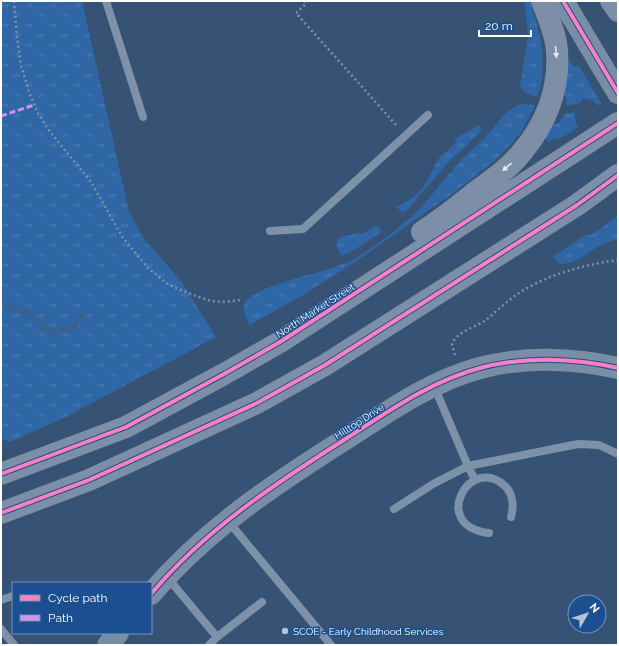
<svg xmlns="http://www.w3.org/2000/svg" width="619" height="646" viewBox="0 0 619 646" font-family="Raleway,sans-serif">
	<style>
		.grass { fill: url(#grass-tufts) }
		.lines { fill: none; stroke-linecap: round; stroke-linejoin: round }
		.stream { stroke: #3b618d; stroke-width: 5 }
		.path { stroke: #7d92a8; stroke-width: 2.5; stroke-dasharray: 2 3; stroke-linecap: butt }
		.service { stroke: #7d92a8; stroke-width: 8 }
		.secondary { stroke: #798da4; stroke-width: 22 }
		.primary { stroke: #7d8ea7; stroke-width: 22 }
		.quiet { stroke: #d193ec; stroke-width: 3; stroke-dasharray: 6 3; stroke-linecap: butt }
		.cycleway-casing { stroke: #1b4f8f; stroke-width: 6 }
		.cycleway { stroke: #ff80c0; stroke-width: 4 }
		.oneway { fill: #e5e8ed }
		.poi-dot { fill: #b9c2ce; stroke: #1b4f8f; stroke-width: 1.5 }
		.labels { text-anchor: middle; stroke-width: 3; stroke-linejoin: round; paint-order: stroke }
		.street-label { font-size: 10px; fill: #fff; stroke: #1b4f8f }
		.poi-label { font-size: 10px; fill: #fff; stroke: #1b4f8f; text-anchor: start }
	</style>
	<defs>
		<pattern id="grass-tufts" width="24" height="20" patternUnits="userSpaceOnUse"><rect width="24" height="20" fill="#2f66a5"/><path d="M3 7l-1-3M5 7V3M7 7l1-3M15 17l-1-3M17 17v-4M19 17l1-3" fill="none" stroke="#4e7db2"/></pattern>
	</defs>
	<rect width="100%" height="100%" fill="#365274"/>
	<path class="grass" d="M1,1H82L129,212L145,240L182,282L216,337L66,417L10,442L1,438Z
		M524,1H530C541,34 548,61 538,96L535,97L524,92L520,85L526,50L528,33Z
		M570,61L573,67L579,66L601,103L599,106C595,102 589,97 583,99L580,103L566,106V97L564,94L568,62Z
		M521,104L533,105L534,108L520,134L506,149L494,161L452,194L352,264L306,293L250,325C246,319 242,310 245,303C253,286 325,272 343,264C348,262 354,259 359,256C383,241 405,224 425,203C436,191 445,178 456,166C466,155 478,145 488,134C499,122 505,110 521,104Z
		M575,112V120L578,127L558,140L554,138L548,142L545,139L554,124C561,124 562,118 565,113L568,114Z
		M479,125L482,130L447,164L409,208L403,213L396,207C415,197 419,195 430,175C433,170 435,164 439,158C444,152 452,148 457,141L453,140Z
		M618,216V239C611,241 604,243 597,247C586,254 574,265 560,264L553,257L587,234L591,235Z
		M378,225L381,232L354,250L341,256L336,244L338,238L343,236L364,233Z"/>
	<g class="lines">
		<path class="stream" d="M1,303C11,308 21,310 30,315C38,318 38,324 43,328C50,332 68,332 74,327C77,325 79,320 82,317"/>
		<path class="path" d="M14,1L17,38L21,65L30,95L38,113L47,128L91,182L123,238L148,268L169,285L196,296L211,301L223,302L241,300
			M304,1L306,4L296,13L397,126
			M455,355L452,345C456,331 475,328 486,320C497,311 507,301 519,293C549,274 583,265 618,260"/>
		<path class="service" d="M106,1L143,117
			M270,231L303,229L428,115
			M434,386L468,466L578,444L599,445L618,454
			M394,509L433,484L468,466L475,480
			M228,521L331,645
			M489,533C429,526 470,453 505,486C513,494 514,506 511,517
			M167,577L217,637L209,645
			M1,600L13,596
			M1,629L14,645
			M217,637L262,602"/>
		<path class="secondary" d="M563,1L618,93
			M151,594C206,529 276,483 347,438C389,411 431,381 480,368C524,356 574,358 618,368
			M108,645L118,633"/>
		<path class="primary" d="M611,1L618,11
			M422,232C440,220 457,207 473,194C490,181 509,169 522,152C546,124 560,88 557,51C556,34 548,17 542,1
			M1,474L126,427L224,374L280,342L618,123
			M1,513L89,480L257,403L325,365L577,205L618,175"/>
		<path class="quiet" d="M1,116L34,105"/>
		<defs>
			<path id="cycleway" d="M563,1L618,93
				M1,474L126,427L224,374L280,342L618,123
				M1,513L89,480L257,403L325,365L577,205L618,175
				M151,594C206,529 276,483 347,438C389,411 431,381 480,368C524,356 574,358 618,368"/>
		</defs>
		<use href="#cycleway" class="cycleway-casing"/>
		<use href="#cycleway" class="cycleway"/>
	</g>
	<defs><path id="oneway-solid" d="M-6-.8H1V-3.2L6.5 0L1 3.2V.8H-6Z"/></defs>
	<g class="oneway">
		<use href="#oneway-solid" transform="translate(556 52) rotate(85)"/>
		<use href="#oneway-solid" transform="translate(507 167) rotate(139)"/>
	</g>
	<circle class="poi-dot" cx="285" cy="631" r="4"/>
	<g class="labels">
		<g class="street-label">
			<text transform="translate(315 310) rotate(-33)" y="4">North Market Street</text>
			<text transform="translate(359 421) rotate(-33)" y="4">Hilltop Drive</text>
		</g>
		<g class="poi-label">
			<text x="293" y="635">SCOE - Early Childhood Services</text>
		</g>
	</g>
	<rect width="619" height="646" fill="none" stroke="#ffffff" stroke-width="4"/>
	<rect x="12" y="582" width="140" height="52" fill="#1b4f8f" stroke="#7695bc"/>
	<rect x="20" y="595" width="20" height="6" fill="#ff80c0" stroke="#7695bc"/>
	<text x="48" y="602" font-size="12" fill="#ffffff">Cycle path</text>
	<rect x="20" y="615" width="20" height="6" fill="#d193ec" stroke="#7695bc"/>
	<text x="48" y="622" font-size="12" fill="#ffffff">Path</text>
	<g transform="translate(587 614) rotate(51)"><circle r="19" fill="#1b4f8f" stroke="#7695bc"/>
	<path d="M0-3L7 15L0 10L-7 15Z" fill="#b9c2ce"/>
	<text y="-6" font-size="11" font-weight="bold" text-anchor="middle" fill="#ffffff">N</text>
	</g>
	<path d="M479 30v6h52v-6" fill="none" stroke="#ffffff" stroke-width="2"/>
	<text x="485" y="30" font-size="12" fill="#ffffff" stroke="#1b4f8f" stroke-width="3" paint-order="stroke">20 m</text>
</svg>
